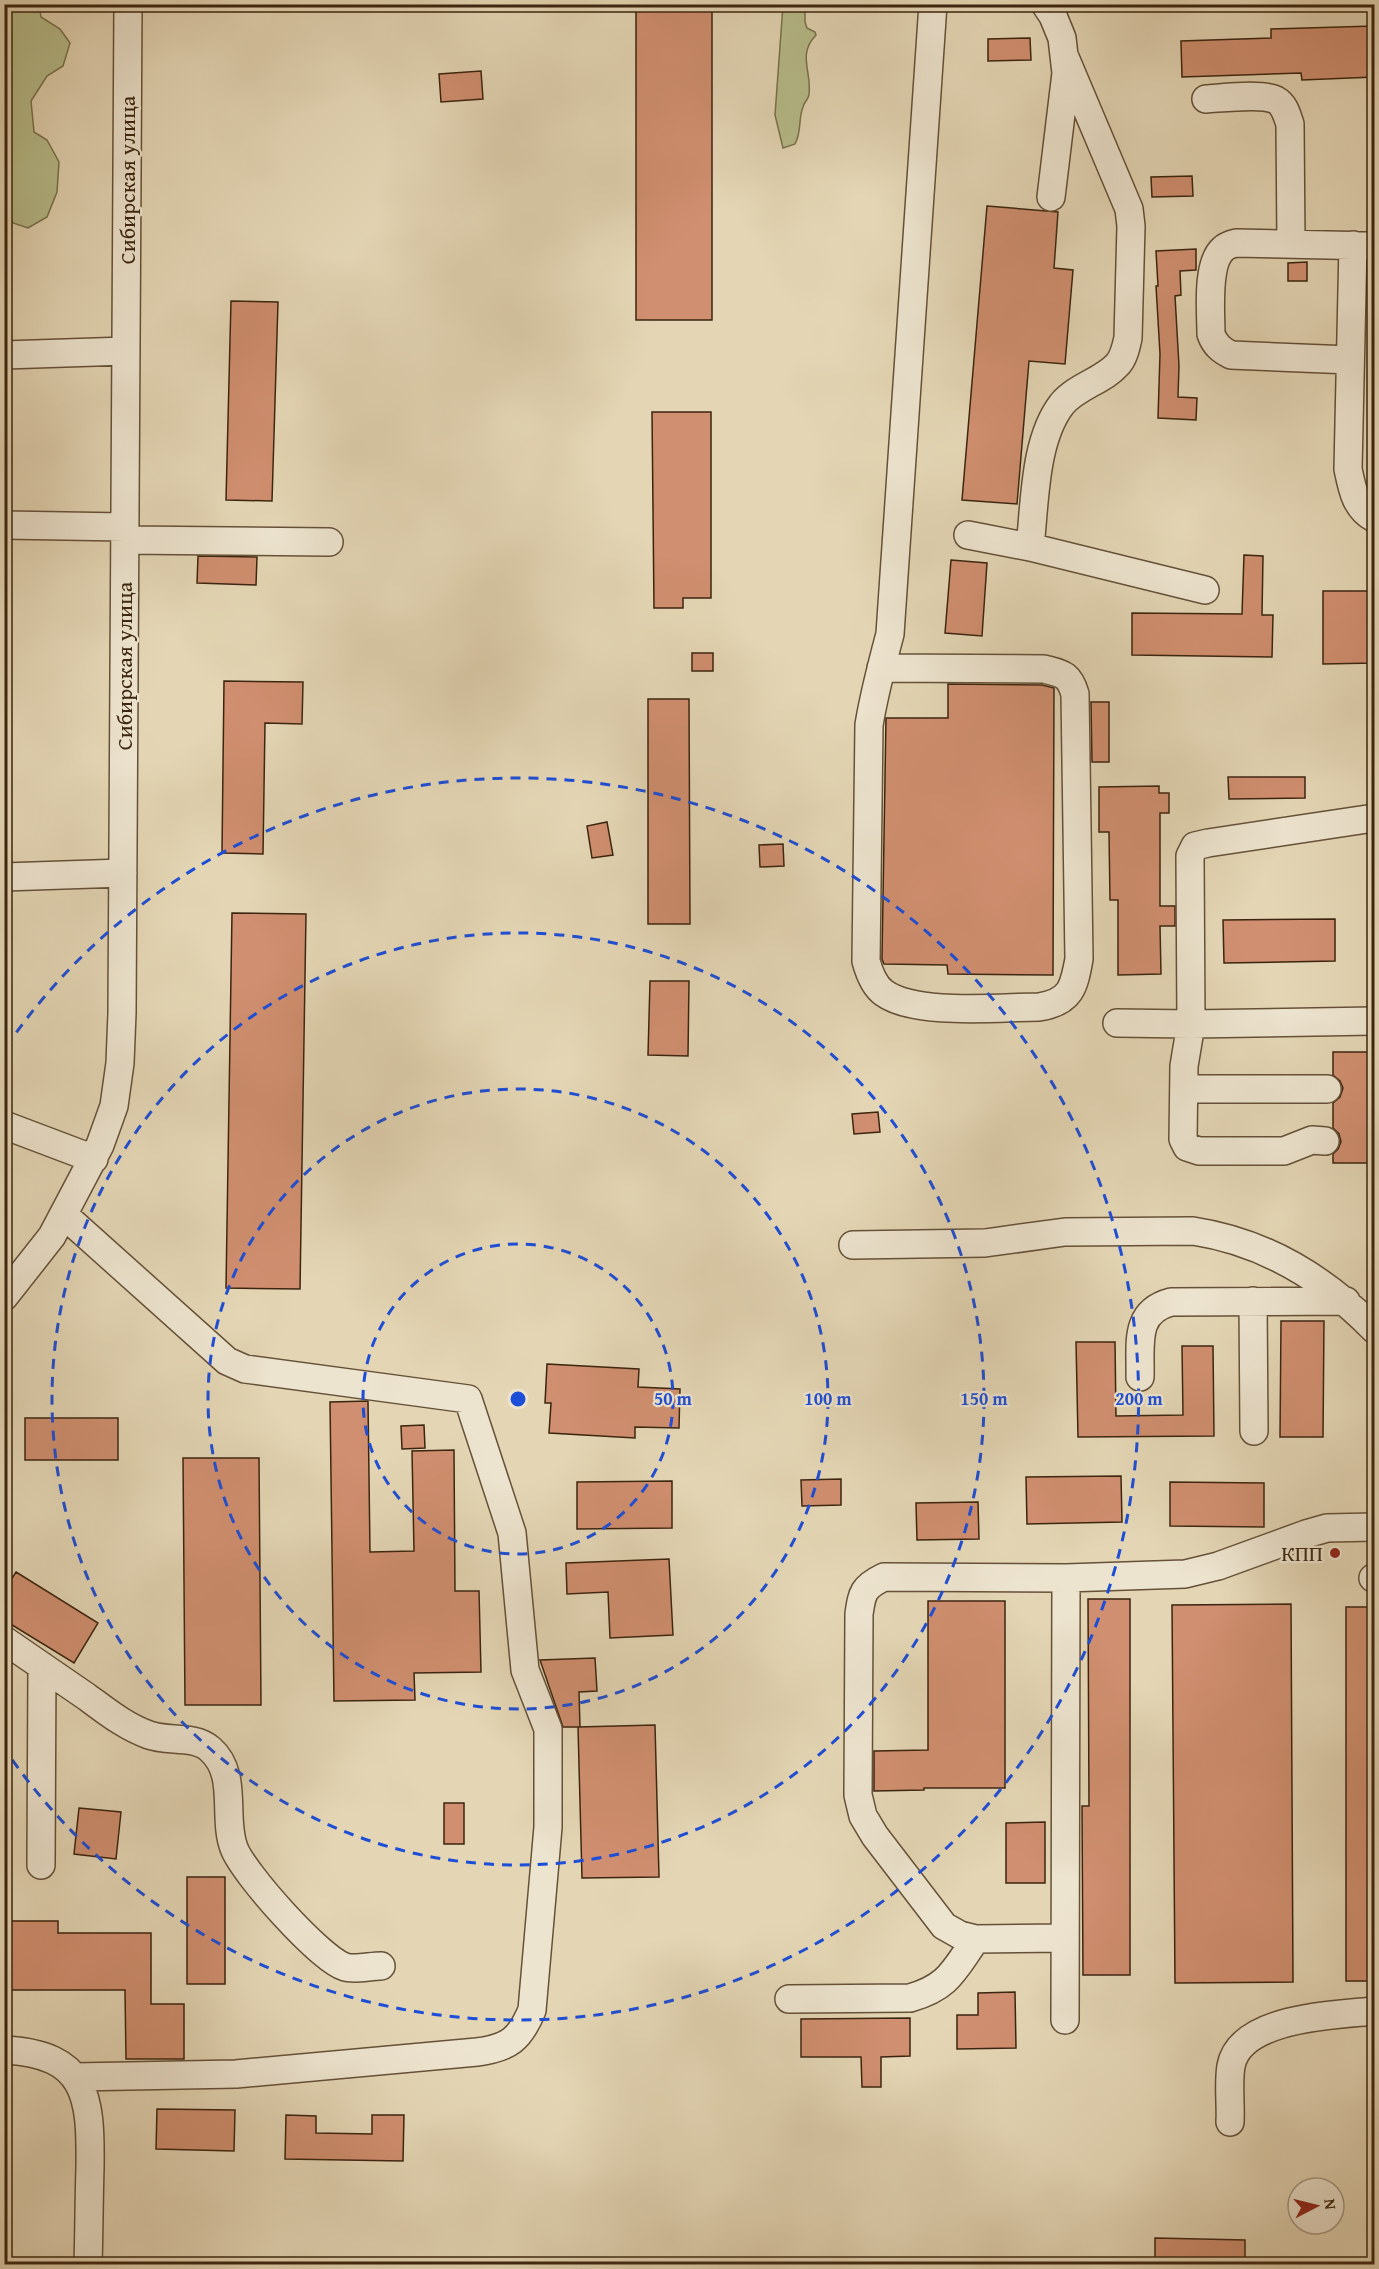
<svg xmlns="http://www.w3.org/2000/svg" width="1379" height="2269" viewBox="0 0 1379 2269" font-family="'Gentium Book Plus',serif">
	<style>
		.green { fill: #b7bd8b; stroke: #79714d; stroke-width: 1.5 }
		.building { fill: #d08f70; stroke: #3b250f; stroke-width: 1.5 }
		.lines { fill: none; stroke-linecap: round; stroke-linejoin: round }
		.minor-casing { stroke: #655138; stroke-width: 30 }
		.minor { stroke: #ede4cf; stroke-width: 27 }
		.ring { fill: none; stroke: #1d4ed8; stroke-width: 3; stroke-dasharray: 10 8 }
		.poi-dot { fill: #8f2418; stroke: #ede4cf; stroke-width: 2 }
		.labels { text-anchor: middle; stroke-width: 4.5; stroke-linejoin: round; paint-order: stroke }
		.street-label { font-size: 22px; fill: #3b250f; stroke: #ede4cf }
		.poi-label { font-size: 22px; fill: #3b250f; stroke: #ede4cf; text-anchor: end }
		.centre { fill: #1d4ed8; stroke: #ede4cf; stroke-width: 3 }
		.ring-label { font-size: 18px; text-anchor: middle; font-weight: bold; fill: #1d4ed8; stroke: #ede4cf; stroke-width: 4.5; stroke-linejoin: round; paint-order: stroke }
	</style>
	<rect width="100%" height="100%" fill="#e4d6b5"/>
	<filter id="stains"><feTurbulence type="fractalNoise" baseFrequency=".00333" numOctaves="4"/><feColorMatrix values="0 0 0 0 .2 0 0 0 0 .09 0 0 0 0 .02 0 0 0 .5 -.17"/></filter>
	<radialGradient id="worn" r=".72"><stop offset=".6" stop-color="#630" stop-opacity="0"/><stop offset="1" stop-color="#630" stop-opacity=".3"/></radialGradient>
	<path class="green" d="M4,5H39L41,17L60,29L70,43L63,66L47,76L31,101L34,132L47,140L59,162L57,192L47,217L28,228L13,223L5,204Z
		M783,5H805V22L807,28L815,32L816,35C797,55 812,71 809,94C809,99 804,102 803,107C798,119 802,131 795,144L783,148L775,115Z"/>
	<path class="building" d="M636,4H712V320H636Z
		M1374,26V77L1302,80L1301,73L1182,77L1181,41L1271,38V29Z
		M1030,38L1031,60L988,61V39Z
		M481,71L483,99L441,102L439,74Z
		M1192,176L1193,196L1152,197L1151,177Z
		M987,206L1058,212L1054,268L1073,270L1065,364L1029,361L1017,504L962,500Z
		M1196,249V270L1180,271L1181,295L1175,296L1179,366L1178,397L1197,398L1196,420L1158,418L1160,354L1156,286H1158L1156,251Z
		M1307,262V281H1288V263Z
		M231,301L278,302L272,501L226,500Z
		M652,412H711V598H683V608H654Z
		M1244,555L1263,556L1262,615H1273L1272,657L1132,655V613L1242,614Z
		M198,556L257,557L256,585L197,583Z
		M951,560L987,563L982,636L945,633Z
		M1323,591H1374V663L1323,664Z
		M692,653H713V671H692Z
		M224,681L303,682L302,724L265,723L263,854L222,853Z
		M948,684L1042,685L1054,688L1053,975L948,974L947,965L884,964L882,959L886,718H948Z
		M648,699H689L690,924H648Z
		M1091,702H1109V762H1092Z
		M1228,777H1305V798L1229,799Z
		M1159,786V793H1169V813H1160V906H1175V926H1160L1161,974L1118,975V900H1110L1109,832H1099V787Z
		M607,822L613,855L592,858L587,826Z
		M783,844L784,866L760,867L759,845Z
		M232,913L306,914L300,1289L226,1288Z
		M1335,919V961L1224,963L1223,920Z
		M650,981H689L688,1056L648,1055Z
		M1333,1052H1374V1163H1333V1154L1338,1149L1341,1142L1339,1134L1333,1128V1103L1340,1097L1343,1088L1340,1081L1333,1075Z
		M878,1112L880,1132L854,1134L852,1114Z
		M1281,1321H1324L1323,1437H1280Z
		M1076,1342H1115L1116,1416L1183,1415L1182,1346H1213L1214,1436L1078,1437Z
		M547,1364L639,1369L638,1387L680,1389L679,1428L635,1427V1438L549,1433L551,1403H545Z
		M368,1401L370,1552L414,1551L412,1451L454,1450L455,1591H479L481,1672L414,1673L415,1700L334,1701L330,1402Z
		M25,1418H118V1460H25Z
		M424,1425L425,1448L402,1449L401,1426Z
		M183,1458H259L261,1705H185Z
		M1121,1476L1122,1522L1027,1524L1026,1477Z
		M841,1479V1505L802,1506L801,1480Z
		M672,1481V1528L577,1529V1482Z
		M1170,1482L1264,1483V1527L1170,1526Z
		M978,1502L979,1539L917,1540L916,1503Z
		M669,1559L673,1635L610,1638L608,1592L567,1594L566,1563Z
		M16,1572L98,1623L74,1663L4,1620V1591Z
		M1088,1599H1130V1975H1083L1082,1806H1089Z
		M928,1601H1005V1788H924V1790L874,1791V1751L928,1750Z
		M1291,1604L1293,1982L1175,1983L1172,1605Z
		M1346,1607H1374V1981H1346Z
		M595,1658L597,1691L579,1692L580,1727H563L540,1660Z
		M655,1725L659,1877L582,1878L578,1727Z
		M444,1803H464V1844H444Z
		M79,1808L121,1812L116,1859L74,1854Z
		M1045,1822V1883H1006V1823Z
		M187,1877H225V1984H187Z
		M4,1921H58V1933H151V2004H184V2059H126L125,1990H4Z
		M1015,1992L1016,2048L957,2049V2015H978V1993Z
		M910,2018V2056L881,2057V2087H862L861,2057H801V2019Z
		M157,2109L235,2110L234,2151L156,2149Z
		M286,2115L316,2116V2133L372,2134V2115H404L403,2161L285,2159Z
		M1155,2238L1245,2240V2265H1155Z"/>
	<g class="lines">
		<defs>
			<path id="minor" d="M1045,4L1053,16L1062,38L1066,73L1051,197
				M1064,55L1129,209L1131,226L1128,338C1126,347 1124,357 1118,364C1103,381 1077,386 1062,404C1034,440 1035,503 1030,547L1205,590
				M1206,99C1223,98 1262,93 1276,100C1285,105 1287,116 1290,124L1291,244
				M1353,245L1348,469C1352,488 1355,508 1374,518
				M4,355L126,351
				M1350,360L1231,355C1221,350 1215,345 1211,334C1211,313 1206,264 1223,249C1226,246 1232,244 1236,243L1374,246
				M4,525L125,527
				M968,535L1030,547
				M125,540L329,542
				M881,668L1044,669C1063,674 1069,674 1075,694L1079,959C1074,987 1071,1002 1039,1007C1000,1007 916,1016 884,993C874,986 869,972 866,961L869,725C874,694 882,664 890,634L933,4
				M1374,818L1208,843L1195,846L1190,856L1191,1024L1374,1021
				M4,877L123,873
				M1117,1023L1191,1024L1184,1066L1183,1139L1187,1147L1199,1151H1284L1312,1140L1325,1141
				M1184,1089H1327
				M4,1125L94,1159
				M64,1215L227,1361L245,1369L468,1399L512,1533L525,1670L548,1729V1827L532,2010C520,2039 509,2048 477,2052L236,2074L75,2077
				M853,1245L985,1243L1065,1232L1193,1231C1265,1242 1324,1278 1374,1329
				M4,1297L52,1236L100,1145L114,1106L120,1063L122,1013L128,4
				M1253,1301L1254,1431
				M1140,1377C1141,1345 1133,1312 1171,1302L1346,1301
				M1373,1578H1374
				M4,1640C32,1659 59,1678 87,1697C106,1711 126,1727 149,1735C168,1742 194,1735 210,1749C239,1774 222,1817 234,1848C243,1873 320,1959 345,1967C355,1970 370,1966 381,1966
				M41,1865L42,1666
				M1065,1938L976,1939L960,1935L944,1926L875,1836L863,1816L858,1795L859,1614C862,1593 863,1587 884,1577L1066,1578L1185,1574L1218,1566L1306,1534L1327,1528L1374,1527
				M789,1999L910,1998C949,1987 954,1970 976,1939
				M1065,2020L1066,1578
				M4,2050C87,2054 91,2096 90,2167C89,2200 89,2232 88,2264
				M1230,2122C1231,2105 1228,2084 1231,2066C1240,2017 1335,2015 1374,2011"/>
		</defs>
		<use href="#minor" class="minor-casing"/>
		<use href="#minor" class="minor"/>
	</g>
	<g class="ring">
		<circle cx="518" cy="1399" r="155"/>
		<circle cx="518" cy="1399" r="310"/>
		<circle cx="518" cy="1399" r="466"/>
		<path d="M6 1047A621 621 0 1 1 6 1751"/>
	</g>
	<circle class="poi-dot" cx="1335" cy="1553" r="6"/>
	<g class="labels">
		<g class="street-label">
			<text transform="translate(127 180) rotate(-90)" y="8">Сибирская улица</text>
			<text transform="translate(124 666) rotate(-90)" y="8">Сибирская улица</text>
		</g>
		<g class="poi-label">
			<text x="1323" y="1561">КПП</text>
		</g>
	</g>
	<circle cx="518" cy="1399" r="9" class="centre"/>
	<g class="ring-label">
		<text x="673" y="1405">50 m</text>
		<text x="828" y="1405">100 m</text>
		<text x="984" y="1405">150 m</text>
		<text x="1139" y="1405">200 m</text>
	</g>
	<rect width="1379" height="2269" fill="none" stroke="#e4d6b5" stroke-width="24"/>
	<rect x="6" y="6" width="1367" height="2257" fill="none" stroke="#3b250f" stroke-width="3"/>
	<rect x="12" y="12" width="1355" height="2245" fill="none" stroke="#3b250f" stroke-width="1.5"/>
	<g transform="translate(1316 2206) rotate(83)"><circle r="28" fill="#ede4cf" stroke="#a69882" stroke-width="1.5"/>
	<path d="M0-4.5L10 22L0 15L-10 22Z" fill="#8f2418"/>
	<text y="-9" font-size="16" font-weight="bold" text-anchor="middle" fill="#3b250f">N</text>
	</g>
	<rect width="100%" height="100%" filter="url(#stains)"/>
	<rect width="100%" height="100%" fill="url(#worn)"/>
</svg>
